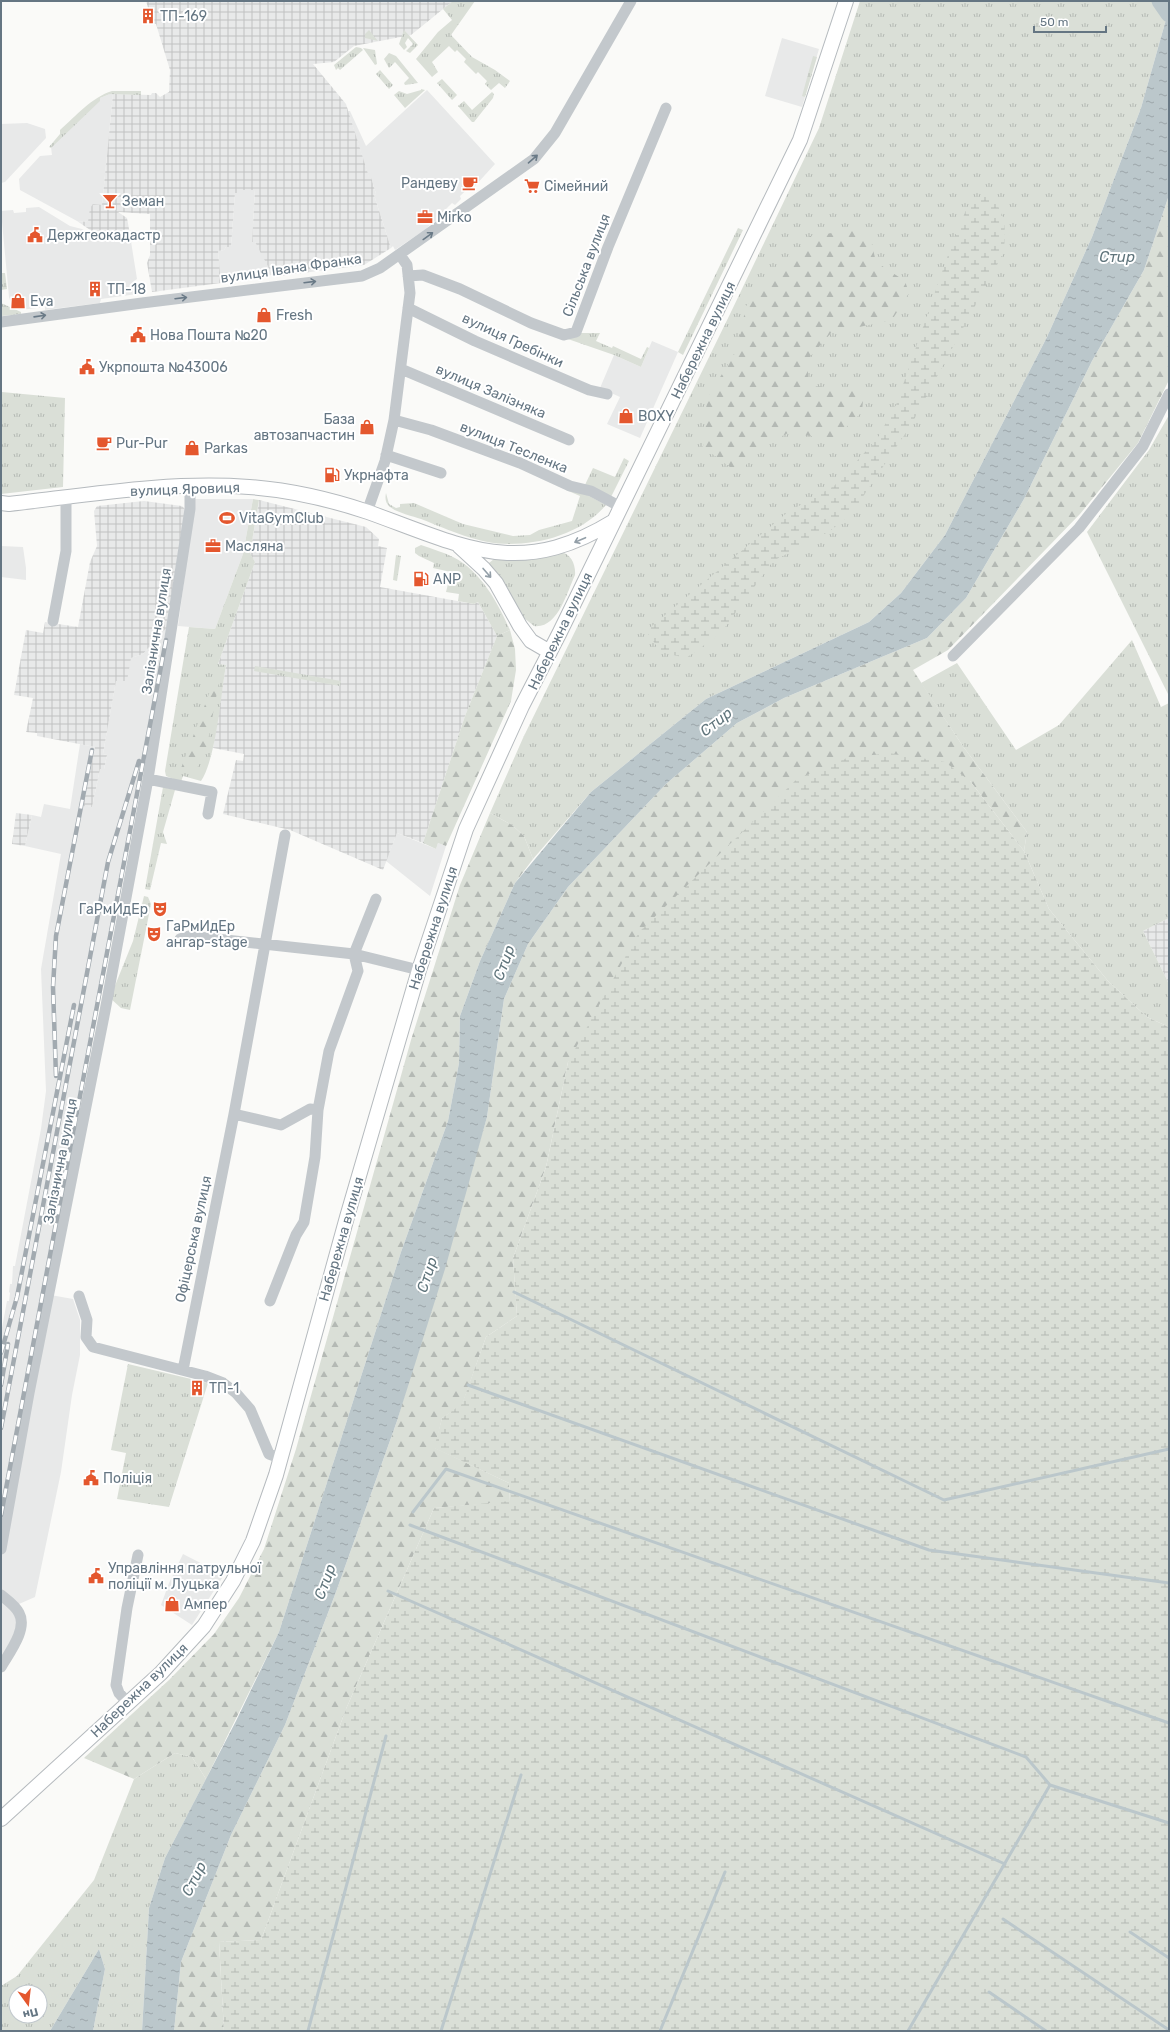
<svg xmlns="http://www.w3.org/2000/svg" width="1170" height="2032" viewBox="0 0 1170 2032" font-family="Rubik,sans-serif">
	<style>
		.built { fill: #e8e9e9 }
		.industrial { fill: url(#industrial-grid) }
		.grass { fill: url(#grass-tufts); fill-rule: evenodd }
		.forest { fill: url(#forest-firs) }
		.wetland { fill: url(#wetland-marsh) }
		.water { fill: url(#water-ripples) }
		.lines { fill: none; stroke-linecap: round; stroke-linejoin: round }
		.stream { stroke: #bbc7cb; stroke-width: 3 }
		.river { stroke: #bbc7cb; stroke-width: 17 }
		.major-casing { stroke: #b5babe; stroke-width: 16 }
		.minor { stroke: #c3c8cc; stroke-width: 11 }
		.major { stroke: #fff; stroke-width: 14 }
		.rail-casing { stroke: #a2aab0; stroke-width: 4.5 }
		.rail { stroke: #fff; stroke-width: 3; stroke-dasharray: 9; stroke-linecap: butt }
		.oneway { stroke: #6a7a87 }
		.oneway2 { stroke: #939fa8 }
		.labels { text-anchor: middle; stroke-width: 4; stroke-linejoin: round; paint-order: stroke }
		.poi-label { font-size: 14px; fill: #657683; stroke: #fff; text-anchor: start }
		.street-label { font-size: 14px; fill: #657683; stroke: #fff }
		.water-label { font-size: 15px; font-style: italic; fill: #60757c; stroke: #fff }
	</style>
	<defs>
		<pattern id="industrial-grid" width="8" height="8" patternUnits="userSpaceOnUse"><rect width="8" height="8" fill="#e8e9e9"/><path d="M0 4h8M4 0v8" fill="none" stroke="#c0c1c2"/></pattern>
		<pattern id="grass-tufts" width="24" height="20" patternUnits="userSpaceOnUse"><rect width="24" height="20" fill="#dadfd7"/><path d="M3 7l-1-3M5 7V3M7 7l1-3M15 17l-1-3M17 17v-4M19 17l1-3" fill="none" stroke="#b4b9b4"/></pattern>
		<pattern id="forest-firs" width="22" height="20" patternUnits="userSpaceOnUse"><rect width="22" height="20" fill="#dadfd7"/><path d="M5 1l3.5 6h-7zM16 11l3.5 6h-7z" fill="#b4b9b4"/></pattern>
		<pattern id="wetland-marsh" width="20" height="14" patternUnits="userSpaceOnUse"><rect width="20" height="14" fill="#dadfd7"/><path d="M1 5h8M5 5V1M11 12h8M15 12V8" fill="none" stroke="#b4b9b4"/></pattern>
		<pattern id="water-ripples" width="26" height="14" patternUnits="userSpaceOnUse"><rect width="26" height="14" fill="#bbc7cb"/><path d="M2 4q2-2 4 0t4 0M15 11q2-2 4 0t4 0" fill="none" stroke="#9ca6aa"/></pattern>
	</defs>
	<rect width="100%" height="100%" fill="#fafaf8"/>
	<path class="built" d="M782,38L819,49L802,107L765,96Z
		M427,90L495,164L474,187L472,185L460,196L461,199L455,205L452,203L442,213L443,216L436,223L434,221L426,229L395,250L393,246L391,248L374,195L376,194L371,177L369,178L348,111H350L366,146Z
		M110,94H113L102,205L88,222L77,221L20,190L19,179L40,156L52,155L51,147L99,101L100,98Z
		M27,123L45,129L46,138L5,182L1,183V124Z
		M255,189L252,242H255L269,265L272,275L235,280L234,278L226,279V282L221,283L218,251L224,250L226,247H231L235,193L240,190Z
		M39,207L70,226L82,229L96,238V234L129,229L137,279L134,281L137,294L101,299L100,303L45,310V307L20,310L12,306L9,297L1,211L13,210L14,213L26,212V208Z
		M652,341L678,352L640,438L607,424L620,397L600,388L614,355L641,367Z
		M195,499H253L243,554L215,629L178,626Z
		M1,546L23,547L26,568V580L1,577Z
		M166,630L85,1078L47,1266L50,1267L45,1294L73,1299L80,1320V1355L72,1395L61,1472L35,1597L19,1604L17,1630L1,1661V1333L7,1301H9L10,1293L9,1292L10,1284H12L13,1266H15L41,1129L46,1091L41,969L61,854L25,846L32,815L41,817L44,804L70,809L80,744L95,747L83,805L92,807L100,769H104L107,755L103,754L104,748L116,680L131,658L143,654L150,646L154,633Z
		M397,833L436,849L438,843L446,846L430,896L386,861Z
		M183,1554L224,1575L192,1625L161,1605L169,1583Z"/>
	<path class="industrial" d="M146,1H453L411,35L354,46L334,62L313,64L346,104L369,177H371L376,194L374,195L391,248L364,265L280,276L279,271L271,272L255,242H252L255,190H240V193H235L231,247H226L224,250L218,251L221,283L152,292L147,263L150,255V214L118,212L127,218L129,229L96,234L77,221L88,222L90,208L93,204L102,205L113,94L151,95L152,93H156L160,97L169,92L170,70L156,24H153Z
		M259,500L366,527L379,539L378,546L387,548L380,587L474,604L478,602L497,636L465,716L423,843L397,833L383,870L290,830L223,814L236,760L243,761L244,754L213,748L226,665L218,664L255,562L250,554Z
		M144,501L182,506L185,509L166,630L154,633L150,646L143,654L131,658L127,681H116L104,748L103,754L107,755L104,769H100L92,807L83,806L95,747L37,736V733L26,732L33,698L14,695L26,630L43,633L45,622L78,627L90,562L97,546L94,511L97,506Z
		M16,813L32,815L25,846L12,844Z
		M1169,918V984L1143,931Z"/>
	<path class="grass" d="M453,1H475L451,35L472,57L495,70L510,81L505,88L499,83L491,90L485,84L487,81L478,72L476,74L464,62L466,59L457,50L455,52L449,46L432,62L438,72L432,77L416,59L438,32L452,20L443,9Z
		M860,1H1169V9L1141,108L1092,237L1047,337L945,535L901,593L869,622L706,699L591,792L533,859L524,836L512,825L490,813L523,738L731,312L819,128Z
		M369,30L378,41L365,38V34Z
		M404,30L418,45L410,53L406,51L413,44L408,38L405,43L407,47L404,50L399,44Z
		M356,47L361,48L363,50L340,70L338,68L336,70L334,65Z
		M363,48L375,50L377,64L375,65Z
		M389,53L396,56L418,83L405,85L404,83L409,78L395,62L389,68L384,59Z
		M813,56L817,57L805,97L802,96Z
		M380,70L393,85L389,89L376,74Z
		M442,79L457,95L452,100L437,83Z
		M421,89L425,90L405,108L394,95L399,91L407,94L421,90Z
		M112,91H141V95L110,94L100,98V101L51,148L49,147L60,134V130C76,116 92,97 112,91Z
		M492,92L494,94L493,98L474,122H472L458,106L464,101L472,110Z
		M738,228L743,230L683,355L678,352Z
		M1,273H5L7,289L1,290Z
		M1,303L21,312V314L2,316Z
		M578,333H600L596,341L612,348L613,346L641,359L647,347L649,348L641,367L614,355L565,338Z
		M2,392L65,398L63,487L1,494Z
		M1169,415V696L1087,532L1149,450Z
		M624,458L629,461L611,497L584,487L593,468L615,477Z
		M566,490H578L606,505C583,532 544,544 509,544C479,544 449,530 421,519C412,516 398,513 390,507C385,503 385,498 386,493L389,504L396,508L400,507V504L414,503L463,524L513,536L530,535L539,530L572,521L580,496Z
		M253,499L259,500L250,553L255,562L218,664L226,665C221,694 216,759 201,781L183,776L181,782L166,776L165,771L189,627L215,629L243,554Z
		M421,545C432,549 443,552 453,557C481,571 498,603 510,630L497,636L478,602L474,604L458,601L459,594L446,592L451,572L433,568L434,563L419,556L415,553V548Z
		M560,552C571,553 576,565 575,575C567,592 558,629 534,626L524,618L509,592L489,563L494,559L520,560Z
		M396,555L401,556L397,581L393,580Z
		M1132,640L1161,707L1169,703V918L1143,931L1169,984V1027L1147,1017L1108,981L1049,909L1024,851L1027,832L962,745L921,683L957,663L1016,750L1059,725Z
		M255,666L341,681L340,686L254,671Z
		M163,787L175,790L163,832L167,844L161,843L150,890L145,889Z
		M144,896L148,897L151,904L130,1010L121,1008L110,998L133,941Z
		M128,1364L208,1383L169,1507L117,1499L126,1453L111,1450Z
		M175,1753L192,1757L206,1779L165,1858L149,1908L142,2031H93L105,1969L99,1949L50,2031H1V1986L17,1976L94,1880L134,1779ZM16,1992H40V2016H16Z"/>
	<path class="forest" d="M1169,195V380L1138,443L1080,514L948,650L913,670L962,745L1027,832L1024,851L970,781L568,1062L546,1167L513,1258L517,1316L486,1337L462,1405L442,1418L435,1448L509,1483L510,1502L434,1508L346,1709L261,1940L219,1942L224,2031H174L181,1962L231,1835L285,1725L336,1592L397,1421L487,1117L504,999L528,944L568,887L666,784L737,723L784,698L927,638L966,598L1024,499L1092,361L1144,270Z
		M868,228L876,262L905,281L909,293L892,320L831,333L808,359V386L864,389L862,412L834,439L788,433L765,445L738,473L703,447L707,398L737,350L746,306L777,269L810,236Z
		M510,630L515,649L516,670L511,701L446,846L438,843L436,849L423,843L465,716L497,636Z
		M215,678L219,682L206,751L197,768L186,773L180,771Z
		M490,813L512,825L524,836L533,859L515,883L480,961L460,1016L459,1063L448,1121L401,1252L279,1632L206,1779L192,1757L175,1753L134,1779L84,1758L169,1680L214,1634L239,1598L264,1549L296,1449L411,1040L460,885Z"/>
	<path class="wetland" d="M987,194C1008,213 1005,225 1004,252L911,425L852,513L830,531L773,561L720,634L686,658L661,652L646,631L788,512L834,486L877,439L896,405L949,252L966,210Z
		M889,753L945,762L970,781L1024,851L1049,909L1108,981L1147,1017L1169,1027V2031H224L219,1942L261,1940L346,1709L434,1508L510,1501L509,1483L434,1448L442,1418L462,1404L486,1337L517,1316L513,1258L546,1167L568,1062L639,932L797,779L847,758Z"/>
	<path class="water" d="M1169,9V195L1144,270L1092,361L1024,499L966,598L927,638L784,698L737,723L666,784L568,887L528,944L504,999L487,1117L445,1269L397,1421L336,1592L285,1725L231,1835L181,1962L174,2031H142L149,1908L165,1858L236,1721L279,1632L401,1252L448,1121L459,1063L460,1016L480,961L515,883L591,792L706,699L869,622L901,593L945,535L1047,337L1092,237L1141,108Z
		M99,1949L105,1969L93,2031H50Z"/>
	<g class="lines">
		<path class="stream" d="M514,1292L944,1500L1169,1449
			M468,1385L929,1550L1169,1583
			M413,1512L446,1469L1169,1723
			M410,1525L1026,1757L1050,1785
			M388,1591L1005,1864
			M1003,1919L1169,2030
			M1130,1932L1169,1958
			M989,1992L1046,2031
			M308,2031L386,1736
			M441,2031L521,1775
			M660,2031L725,1872
			M908,2031L1050,1785L1169,1823"/>
		<path class="river" d="M1160,1L1169,14"/>
		<defs>
			<path id="major" d="M1,503L9,504C88,495 169,481 249,487C290,490 329,499 368,512C463,546 518,580 614,521
				M459,546L484,569L496,583L520,626L531,641L550,652
				M1,1819L161,1673L204,1626L233,1581L253,1541L276,1475L347,1217L419,970L466,829L522,706L560,632L800,140L846,1"/>
		</defs>
		<use href="#major" class="major-casing"/>
		<path class="minor" d="M408,276L423,275L460,289L531,323L564,335L576,332L608,247L666,108
			M408,308L475,341L589,390L607,394
			M1,322L142,303L362,276L380,268L534,159L555,133L631,1
			M401,369L569,440
			M394,420L431,430L520,463L570,486L591,491L621,507
			M386,455L441,473
			M367,512L385,461L394,420L410,293L407,265L400,255
			M53,621L66,551V498
			M953,656L1079,528L1143,446L1169,394
			M148,779L212,792L208,814
			M180,939L189,936L354,954L419,970
			M354,954L376,899
			M234,1114L281,1125L310,1109L318,1110
			M79,1296L87,1320L86,1337L93,1347L205,1376L223,1383L236,1393L250,1409L269,1454L280,1458
			M270,1301L296,1235L304,1222L315,1157L318,1110L329,1051L358,971L354,954
			M183,1370L234,1114L285,835
			M1,1549L29,1393L105,1011L148,779L190,509V486
			M1,1595C7,1600 15,1605 19,1613C28,1629 9,1653 1,1667
			M128,1703L119,1693L116,1685L127,1608L138,1555"/>
		<use href="#major" class="major"/>
		<defs>
			<path id="rail" d="M56,1076L53,987L56,936L92,750
				M1,1353L17,1297L74,1005
				M1,1385L8,1344
				M1,1428L108,862L139,761
				M1,1515L166,640"/>
		</defs>
		<use href="#rail" class="rail-casing"/>
		<use href="#rail" class="rail"/>
	</g>
	<defs><path id="oneway-shaft" d="M-6 0H5M1.5-3L5.5 0L1.5 3" fill="none" stroke-width="1.6" stroke-linecap="round" stroke-linejoin="round"/></defs>
	<g class="oneway">
		<use href="#oneway-shaft" transform="translate(533 159) rotate(-41)"/>
		<use href="#oneway-shaft" transform="translate(428 236) rotate(-36)"/>
		<use href="#oneway-shaft" transform="translate(310 282) rotate(-7)"/>
		<use href="#oneway-shaft" transform="translate(181 298) rotate(-7)"/>
		<use href="#oneway-shaft" transform="translate(40 316) rotate(-8)"/>
	</g>
	<g class="oneway2">
		<use href="#oneway-shaft" transform="translate(580 540) rotate(157)"/>
		<use href="#oneway-shaft" transform="translate(487 573) rotate(49)"/>
	</g>
	<defs>
		<symbol id="building-bare" viewBox="-9 -9 18 18"><path d="M-4-6H4V6H1V3H-1V6H-4ZM-2.5-4.3h1.7v1.8h-1.7ZM.8-4.3h1.7v1.8H.8ZM-2.5-1h1.7V.8h-1.7ZM.8-1h1.7V.8H.8Z" fill="#e4572e" stroke="#fff" stroke-width="2.5" paint-order="stroke"/></symbol>
		<symbol id="cafe-bare" viewBox="-9 -9 18 18"><path d="M-5.5-4.5H6V0H3Q3 3.5 0 3.5H-2.5Q-5.5 3.5-5.5 0ZM3-3.2v2h1.7v-2ZM-6 4.5H4V6H-6Z" fill="#e4572e" stroke="#fff" stroke-width="2.5" paint-order="stroke"/></symbol>
		<symbol id="supermarket-bare" viewBox="-9 -9 18 18"><path d="M-6-5.5h2.5l.6 2H6L4.5 2H-2.5L-4.4-4H-6ZM-1.5 3.2a1.3 1.3 0 1 0 .1 0ZM3 3.2a1.3 1.3 0 1 0 .1 0Z" fill="#e4572e" stroke="#fff" stroke-width="2.5" paint-order="stroke"/></symbol>
		<symbol id="bar-bare" viewBox="-9 -9 18 18"><path d="M-6-5H6L.8 .8V4.5H3.5V6h-7V4.5H-.8V.8Z" fill="#e4572e" stroke="#fff" stroke-width="2.5" paint-order="stroke"/></symbol>
		<symbol id="office-bare" viewBox="-9 -9 18 18"><path d="M-6-3h4V-5.5h4V-3h4V5H-6ZM-1-4.5V-3h2v-1.5ZM-6 0V1H6V0Z" fill="#e4572e" stroke="#fff" stroke-width="2.5" paint-order="stroke"/></symbol>
		<symbol id="civic-bare" viewBox="-9 -9 18 18"><path d="M-.6-6.5H3V-4.5H.6V-3L4-1V1h2V6H-6V1h2V-1L-.6-3ZM-1.2 2.5V6h2.4V2.5Z" fill="#e4572e" stroke="#fff" stroke-width="2.5" paint-order="stroke"/></symbol>
		<symbol id="shop-bare" viewBox="-9 -9 18 18"><path d="M-5-2.5h2.3a2.7 3.5 0 0 1 5.4 0H5L5.5 6h-11ZM-1.5-2.5h3a1.5 2.3 0 0 0-3 0Z" fill="#e4572e" stroke="#fff" stroke-width="2.5" paint-order="stroke"/></symbol>
		<symbol id="fuel-bare" viewBox="-9 -9 18 18"><path d="M-5.5-6h7V0h2V4h1.3V-2.5L3-4.5l.8-.8L6-3V5H2.5V1h-1V6h-7ZM-4.2-4.7v3.2H.2V-4.7Z" fill="#e4572e" stroke="#fff" stroke-width="2.5" paint-order="stroke"/></symbol>
		<symbol id="stadium-bare" viewBox="-9 -9 18 18"><path d="M0-5a6.5 5 0 1 0 0 10a6.5 5 0 1 0 0-10ZM-3.5-1.8h7v3.6h-7Z" fill="#e4572e" stroke="#fff" stroke-width="2.5" paint-order="stroke"/></symbol>
		<symbol id="theatre-bare" viewBox="-9 -9 18 18"><path d="M-5-5.5Q0-4 5-5.5V0Q5 5 0 6Q-5 5-5 0ZM-3.3-2.5H-1v1.5H-3.3ZM1-2.5H3.3v1.5H1ZM-2.8 1Q0 5.5 2.8 1Z" fill="#e4572e" stroke="#fff" stroke-width="2.5" paint-order="stroke"/></symbol>
	</defs>
	<g fill-rule="evenodd">
		<use href="#building-bare" x="137" y="5" width="22" height="22"/>
		<use href="#cafe-bare" x="459" y="172" width="22" height="22"/>
		<use href="#supermarket-bare" x="521" y="175" width="22" height="22"/>
		<use href="#bar-bare" x="99" y="190" width="22" height="22"/>
		<use href="#office-bare" x="414" y="206" width="22" height="22"/>
		<use href="#civic-bare" x="24" y="224" width="22" height="22"/>
		<use href="#building-bare" x="84" y="278" width="22" height="22"/>
		<use href="#shop-bare" x="7" y="290" width="22" height="22"/>
		<use href="#shop-bare" x="253" y="304" width="22" height="22"/>
		<use href="#civic-bare" x="127" y="324" width="22" height="22"/>
		<use href="#civic-bare" x="76" y="356" width="22" height="22"/>
		<use href="#shop-bare" x="615" y="405" width="22" height="22"/>
		<use href="#shop-bare" x="356" y="416" width="22" height="22"/>
		<use href="#cafe-bare" x="93" y="432" width="22" height="22"/>
		<use href="#shop-bare" x="181" y="437" width="22" height="22"/>
		<use href="#fuel-bare" x="321" y="464" width="22" height="22"/>
		<use href="#stadium-bare" x="216" y="507" width="22" height="22"/>
		<use href="#office-bare" x="202" y="535" width="22" height="22"/>
		<use href="#fuel-bare" x="410" y="568" width="22" height="22"/>
		<use href="#theatre-bare" x="149" y="898" width="22" height="22"/>
		<use href="#theatre-bare" x="143" y="923" width="22" height="22"/>
		<use href="#building-bare" x="186" y="1377" width="22" height="22"/>
		<use href="#civic-bare" x="80" y="1467" width="22" height="22"/>
		<use href="#civic-bare" x="85" y="1565" width="22" height="22"/>
		<use href="#shop-bare" x="161" y="1593" width="22" height="22"/>
	</g>
	<g class="labels">
		<g class="poi-label">
			<text x="160" y="21">ТП-169</text>
			<text x="458" y="188" text-anchor="end">Рандеву</text>
			<text x="544" y="191">Сімейний</text>
			<text x="122" y="206">Земан</text>
			<text x="437" y="222">Mirko</text>
			<text x="47" y="240">Держгеокадастр</text>
			<text x="107" y="294">ТП-18</text>
			<text x="30" y="306">Eva</text>
			<text x="276" y="320">Fresh</text>
			<text x="150" y="340">Нова Пошта №20</text>
			<text x="99" y="372">Укрпошта №43006</text>
			<text x="638" y="421">BOXY</text>
			<text x="355" y="424" text-anchor="end">База<tspan x="355" dy="16">автозапчастин</tspan></text>
			<text x="116" y="448">Pur-Pur</text>
			<text x="204" y="453">Parkas</text>
			<text x="344" y="480">Укрнафта</text>
			<text x="239" y="523">VitaGymClub</text>
			<text x="225" y="551">Масляна</text>
			<text x="433" y="584">ANP</text>
			<text x="148" y="914" text-anchor="end">ГаРмИдЕр</text>
			<text x="166" y="931">ГаРмИдЕр<tspan x="166" dy="16">ангар-stage</tspan></text>
			<text x="209" y="1393">ТП-1</text>
			<text x="103" y="1483">Поліція</text>
			<text x="108" y="1573">Управління патрульної<tspan x="108" dy="16">поліції м. Луцька</tspan></text>
			<text x="184" y="1609">Ампер</text>
		</g>
		<g class="street-label">
			<text transform="translate(586 265) rotate(-69)" y="5">Сільська вулиця</text>
			<text transform="translate(291 268) rotate(-8)" y="5">вулиця Івана Франка</text>
			<text transform="translate(513 340) rotate(25)" y="5">вулиця Гребінки</text>
			<text transform="translate(703 340) rotate(-64)" y="5">Набережна вулиця</text>
			<text transform="translate(491 391) rotate(23)" y="5">вулиця Залізняка</text>
			<text transform="translate(514 447) rotate(22)" y="5">вулиця Тесленка</text>
			<text transform="translate(185 489) rotate(-2)" y="5">вулиця Яровиця</text>
			<text transform="translate(156 631) rotate(-81)" y="5">Залізнична вулиця</text>
			<text transform="translate(560 631) rotate(-64)" y="5">Набережна вулиця</text>
			<text transform="translate(433 928) rotate(-72)" y="5">Набережна вулиця</text>
			<text transform="translate(60 1161) rotate(-79)" y="5">Залізнична вулиця</text>
			<text transform="translate(193 1239) rotate(-78)" y="5">Офіцерська вулиця</text>
			<text transform="translate(341 1239) rotate(-74)" y="5">Набережна вулиця</text>
			<text transform="translate(139 1690) rotate(-44)" y="5">Набережна вулиця</text>
		</g>
		<g class="water-label">
			<text x="1117" y="262">Стир</text>
			<text transform="translate(716 722) rotate(-38)" y="5">Стир</text>
			<text transform="translate(504 963) rotate(-70)" y="5">Стир</text>
			<text transform="translate(427 1275) rotate(-72)" y="5">Стир</text>
			<text transform="translate(325 1582) rotate(-70)" y="5">Стир</text>
			<text transform="translate(194 1879) rotate(-63)" y="5">Стир</text>
		</g>
	</g>
	<rect width="1170" height="2032" fill="none" stroke="#657683" stroke-width="4"/>
	<g transform="translate(28 2004) rotate(165)"><circle r="19" fill="#ffffff" stroke="#c1c8cd"/>
	<path d="M0-3L7 15L0 10L-7 15Z" fill="#e4572e"/>
	<text y="-6" font-size="11" font-weight="bold" text-anchor="middle" fill="#657683">Пн</text>
	</g>
	<path d="M1034 26v6h72v-6" fill="none" stroke="#657683" stroke-width="2"/>
	<text x="1040" y="26" font-size="12" fill="#657683" stroke="#ffffff" stroke-width="3" paint-order="stroke">50 m</text>
</svg>
